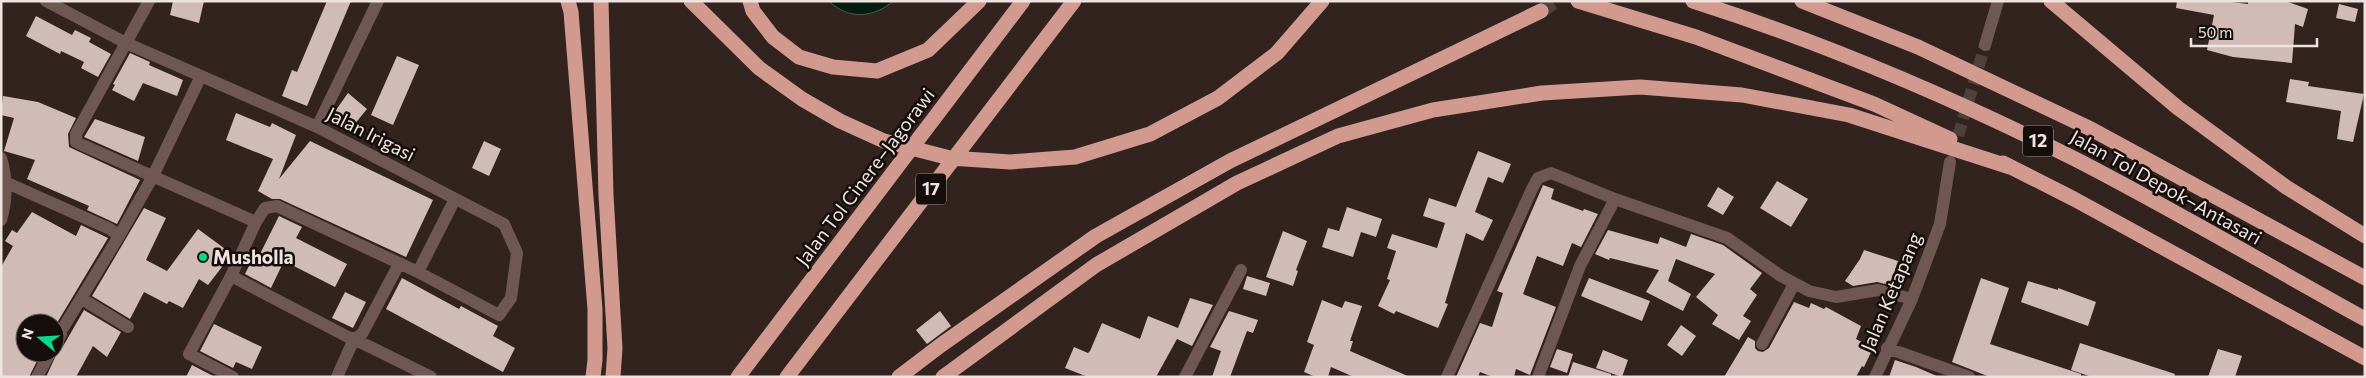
<svg xmlns="http://www.w3.org/2000/svg" width="2366" height="378" viewBox="0 0 2366 378" font-family="Commissioner,sans-serif">
	<style>
		.water { fill: #041d10; stroke: #4a584e }
		.building { fill: #d0bbb7 }
		.lines { fill: none; stroke-linecap: round; stroke-linejoin: round }
		.minor-tunnel { stroke: #4e403c; stroke-width: 12; stroke-dasharray: 12 6; stroke-linecap: butt }
		.highway-tunnel { stroke: #4e403c; stroke-width: 15; stroke-dasharray: 15 8; stroke-linecap: butt }
		.minor { stroke: #6f5853; stroke-width: 12 }
		.highway { stroke: #d29a8e; stroke-width: 15 }
		.poi-dot { fill: #09d98b; stroke: #150e0c; stroke-width: 2 }
		.labels { text-anchor: middle; stroke-width: 5; stroke-linejoin: round; paint-order: stroke }
		.shield { fill: #150e0c; stroke: #ada3a0; stroke-width: 1 }
		.shield-label { font-size: 18px; font-weight: bold; fill: #eee3e0 }
		.street-label { font-size: 19px; fill: #eee3e0; stroke: #150e0c }
		.poi-label { font-size: 19px; font-weight: bold; fill: #eee3e0; stroke: #150e0c; text-anchor: start }
	</style>
	<rect width="100%" height="100%" fill="#32231f"/>
	<path class="water" d="M829,1H893C874,18 848,20 829,1Z"/>
	<path class="building" d="M173,1H204L199,23L170,15Z
		M327,1H351L307,106L282,96L292,70L297,72Z
		M2177,1H2223L2248,4V1H2285L2308,9L2303,27L2295,24L2292,63L2233,57L2207,50L2214,15L2176,8Z
		M2339,4L2358,9L2355,22L2336,18Z
		M36,16L72,35L75,30L91,38L89,42L111,54L98,77L81,68L84,62L61,51L60,54L26,36Z
		M130,53L150,62L149,65L183,80L177,96L143,83L134,101L112,90L115,85L113,84Z
		M397,56L419,65L393,125L371,115Z
		M2290,79L2309,82L2308,86L2364,94L2353,142L2337,139L2341,111L2286,102Z
		M348,93L367,109L349,131L331,117Z
		M3,96L38,102L76,118L68,134L69,147L140,180L117,224L87,210L89,206L27,179L35,160L4,151L14,118L1,115Z
		M236,113L270,127L272,123L296,135L279,179L310,141L433,200L406,257L280,199H272L258,191L273,159L226,140Z
		M95,119L145,137L138,161L84,137Z
		M484,141L501,149L489,176L472,168Z
		M1478,151L1511,164L1503,183L1488,177L1475,212L1493,220L1483,241L1466,233L1445,303L1448,304L1438,328L1396,311L1394,314L1378,306L1390,280L1387,279L1396,251L1387,248L1392,234L1437,248L1445,223L1423,216L1429,198L1456,207Z
		M1777,181L1808,199L1791,227L1760,208Z
		M1543,185L1554,189L1551,199L1583,211L1584,209L1598,214L1581,247L1572,243L1563,266L1537,256L1523,294L1556,307L1530,375L1516,369L1514,377H1493L1480,372L1478,377H1456L1480,323L1492,327L1503,293L1497,291Z
		M1718,187L1734,197L1723,215L1707,206Z
		M1347,207L1382,219L1376,237L1361,232L1353,257L1322,247L1328,228L1339,231Z
		M144,208L166,218L146,260L167,271L198,229L232,254L208,285L199,279L183,308L169,301L167,304L144,292L130,319L92,296Z
		M32,212L76,236L81,225L108,238L57,323H25V353H41L29,377H1V267L13,246L5,241L12,230L17,233Z
		M279,216L302,227L296,238L347,264L335,287L284,261L271,288L245,274L255,254H260Z
		M1608,230L1658,244L1660,237L1686,247L1691,234L1723,245L1762,273L1750,289L1757,295L1743,316L1751,321L1739,340L1712,324L1718,315L1696,297L1715,274L1676,259L1668,281L1691,294L1683,311L1646,292L1659,270L1610,258L1609,260L1595,254Z
		M1283,231L1307,241L1296,270L1298,271L1293,286L1266,277Z
		M1864,250L1898,261L1890,285L1877,282L1853,286L1845,281L1860,259Z
		M1247,276L1270,283L1266,296L1243,289Z
		M402,278L459,309L461,306L498,326L493,336L515,348L503,372L386,309Z
		M1589,278L1650,301L1642,321L1581,296Z
		M1981,278L2009,288L1990,344L2081,374V377H1990L1952,362Z
		M2028,281L2058,290V288L2096,302L2088,326L2021,302Z
		M345,292L366,302L353,328L332,318Z
		M1190,298L1213,305L1192,346L1177,339L1156,377H1088L1065,368L1074,347L1088,353L1090,351L1102,323L1140,339L1148,316L1178,328Z
		M1322,300L1342,308L1345,301L1362,306L1350,341H1353L1350,351L1410,377H1354L1331,367L1328,377H1316L1304,372L1314,345L1307,342Z
		M1794,302L1809,308L1811,303L1824,309L1826,307L1861,326L1856,339L1873,348L1864,367L1862,366L1856,377H1724L1748,337L1755,341V348L1758,351L1763,352L1769,348Z
		M84,310L121,332L107,357L93,346L76,377H46L58,351L62,348Z
		M940,311L951,326L927,344L916,330Z
		M1229,311L1258,320L1253,333L1247,331L1230,377H1212L1221,351L1210,347Z
		M214,324L262,347L252,369L236,362L233,368L200,351Z
		M1681,325L1696,336L1682,356L1667,345Z
		M2080,343L2175,374L2174,377H2092L2071,370Z
		M1557,349L1573,354L1567,373L1550,367Z
		M2218,349L2242,356L2235,377H2208Z
		M1603,350L1628,360L1622,377L1596,368Z
		M1895,360L1916,367L1939,377H1889Z
		M1573,362L1611,374V377H1568Z
		M192,365L215,377H186Z"/>
	<g class="lines">
		<path class="minor-tunnel" d="M1953,153L1985,45"/>
		<path class="highway-tunnel" d="M1541,11L1555,1"/>
		<path class="minor" d="M46,1L126,43L317,127L504,224L517,253L511,298L499,315L418,272
			M149,1L76,134V142L80,144L256,222L265,208L277,206L418,272L455,199
			M1985,45L1998,1
			M317,127L378,1
			M1,158C7,178 7,200 1,220
			M5,182L110,229L119,236L63,328
			M256,222L231,276L348,337L354,339L362,334L399,264
			M119,236L152,178L201,76
			M231,276L189,354L233,377
			M82,299L128,327
			M55,344L61,334
			M1762,344L1794,284
			M1887,348L1969,377
			M37,377L50,353
			M337,377L354,339L431,377
			M1185,377L1241,270
			M1447,377L1532,189L1538,178L1551,173L1615,199L1727,238L1781,276L1809,291L1836,297L1878,290L1912,299
			M1538,377L1580,266L1615,199
			M1875,377L1912,299L1940,224L1950,162"/>
		<path class="highway" d="M568,1L571,12L595,309V360L593,377
			M601,1L606,195L615,348L613,377
			M691,1L759,68L802,99L840,121L884,141L950,158L1010,162L1075,157L1150,134L1218,98L1277,53L1322,1
			M750,1L753,11L773,37L799,57L833,67L877,71L928,50L979,1
			M1578,1L1696,37L1874,104L1950,139
			M1693,1C1825,43 1953,98 2077,160C2174,210 2269,266 2365,319
			M1802,1L1918,47L2091,129L2365,278
			M2051,1L2178,108L2286,187L2365,236
			M2003,163L2074,199L2365,358
			M738,377L1023,1
			M787,377L1074,1
			M899,377L941,345L1096,236L1230,161L1541,11
			M943,377L1096,265L1237,183L1338,136L1433,110L1542,93L1640,87L1742,95L1849,115L2010,167"/>
	</g>
	<circle class="poi-dot" cx="203" cy="257" r="5"/>
	<g class="labels">
		<g class="shield">
			<rect x="2023" y="125.5" width="30" height="31" rx="4"/>
			<rect x="916" y="173.5" width="30" height="31" rx="4"/>
		</g>
		<g class="shield-label">
			<text x="2038" y="147">12</text>
			<text x="931" y="195">17</text>
		</g>
		<g class="street-label">
			<text transform="translate(371 134) rotate(27)" y="7">Jalan Irigasi</text>
			<text transform="translate(865 177) rotate(-53)" y="7">Jalan Tol Cinere–Jagorawi</text>
			<text transform="translate(2166 187) rotate(29)" y="7">Jalan Tol Depok–Antasari</text>
			<text transform="translate(1891 292) rotate(-67)" y="7">Jalan Ketapang</text>
		</g>
		<g class="poi-label">
			<text x="213" y="264">Musholla</text>
		</g>
	</g>
	<rect width="2366" height="378" fill="none" stroke="#eee3e0" stroke-width="5"/>
	<g transform="translate(40 338) rotate(288)"><circle r="24" fill="#150e0c" stroke="#6c6361"/>
	<path d="M0-4L9 19L0 12L-9 19Z" fill="#09d98b"/>
	<text y="-8" font-size="14" font-weight="bold" text-anchor="middle" fill="#eee3e0">N</text>
	</g>
	<path d="M2191 38v8h126v-8" fill="none" stroke="#eee3e0" stroke-width="2.5"/>
	<text x="2198" y="38" font-size="15" fill="#eee3e0" stroke="#150e0c" stroke-width="4" paint-order="stroke">50 m</text>
</svg>
